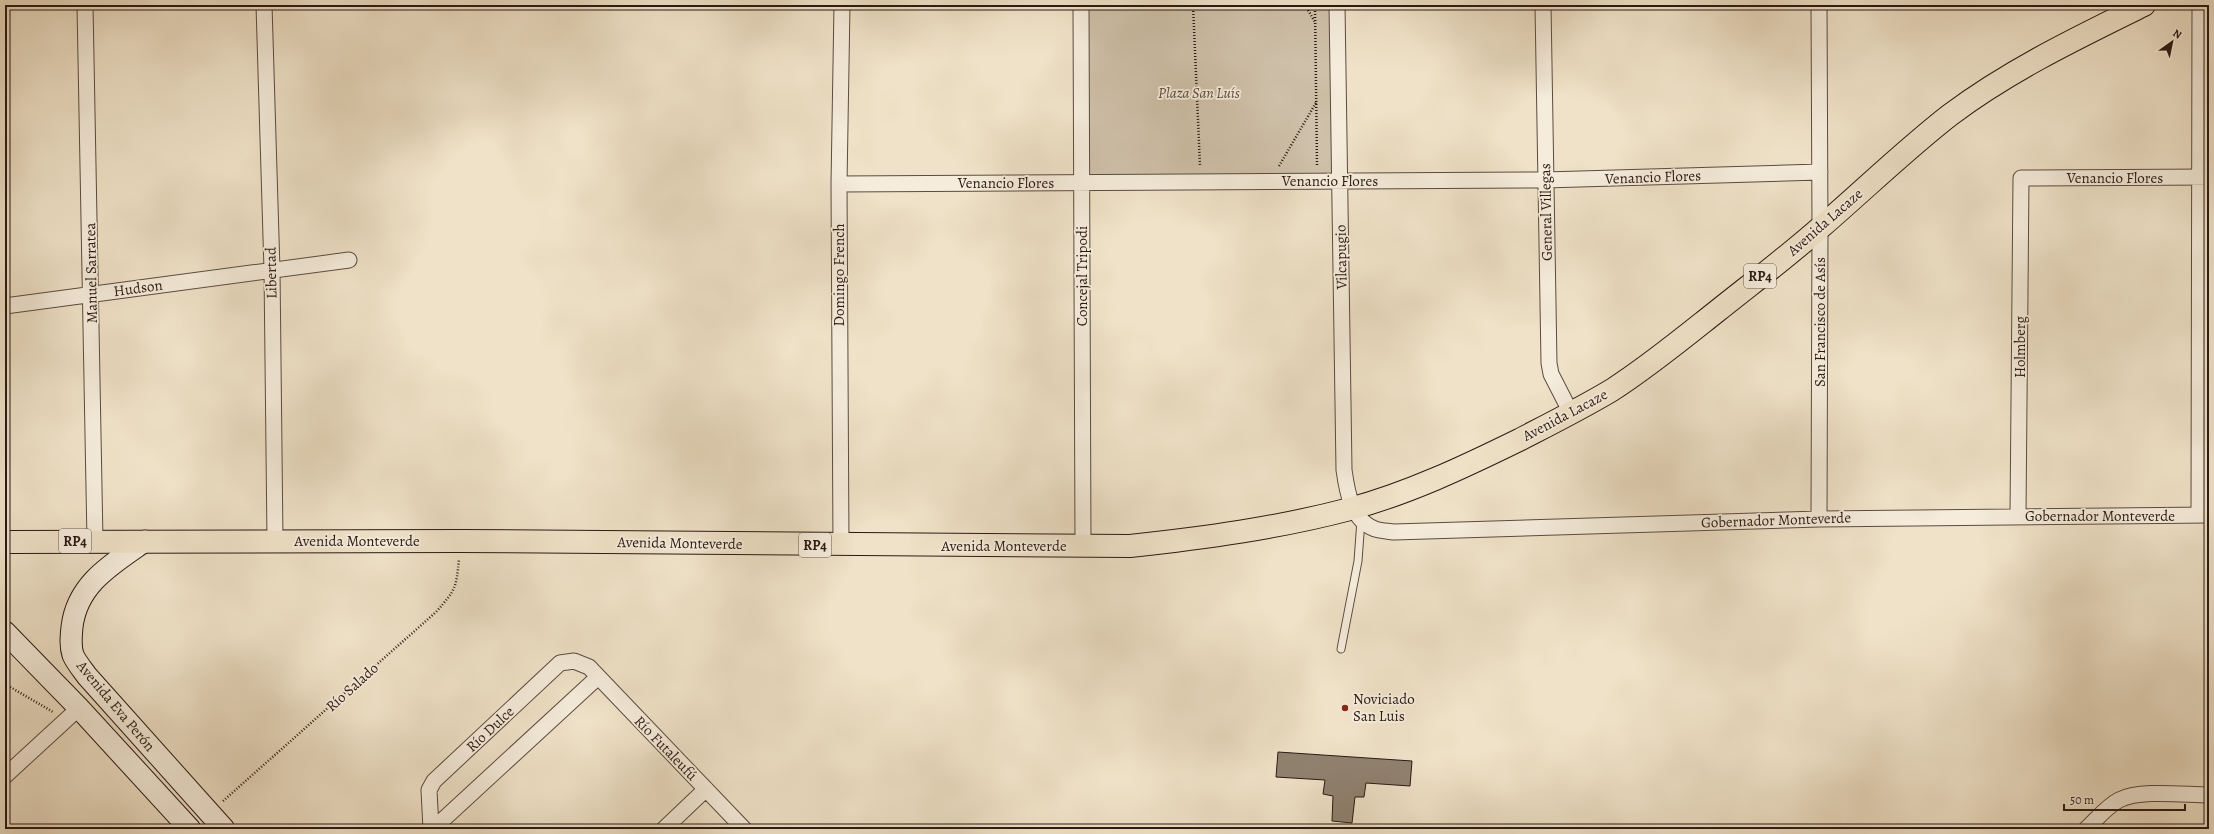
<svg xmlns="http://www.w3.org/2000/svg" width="2214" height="834" viewBox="0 0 2214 834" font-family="Alegreya,serif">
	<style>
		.green { fill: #cec0a9; stroke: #7c6c5e }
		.building { fill: #908271; stroke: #2a1913 }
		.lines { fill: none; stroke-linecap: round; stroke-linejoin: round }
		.service-casing { stroke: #5b4b40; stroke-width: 9 }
		.minor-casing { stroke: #5b4b40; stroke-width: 17 }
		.secondary-casing { stroke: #2a1913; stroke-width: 23 }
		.primary-casing { stroke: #2a1913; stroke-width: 24 }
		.path { stroke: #2a1913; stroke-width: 2.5; stroke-dasharray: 1 2; stroke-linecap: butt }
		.service { stroke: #f5ecdb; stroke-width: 7 }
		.minor { stroke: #f5ecdb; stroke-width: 15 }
		.secondary { stroke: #f5ecdb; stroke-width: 21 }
		.primary { stroke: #efe2c8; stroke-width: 22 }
		.poi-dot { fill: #8f2418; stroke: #f5ecdb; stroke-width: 1.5 }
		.labels { text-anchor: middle; stroke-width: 3.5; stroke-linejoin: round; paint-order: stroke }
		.shield { fill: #f5ecdb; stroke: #67584f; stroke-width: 1 }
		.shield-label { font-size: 14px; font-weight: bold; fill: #2a1913 }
		.park-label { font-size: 15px; font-style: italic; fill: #5b4b40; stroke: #f5ecdb }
		.street-label { font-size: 15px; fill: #2a1913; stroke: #f5ecdb }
		.poi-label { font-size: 15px; fill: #2a1913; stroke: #f5ecdb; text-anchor: start }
	</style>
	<rect width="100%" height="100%" fill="#efe2c8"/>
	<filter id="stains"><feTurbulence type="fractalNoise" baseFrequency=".005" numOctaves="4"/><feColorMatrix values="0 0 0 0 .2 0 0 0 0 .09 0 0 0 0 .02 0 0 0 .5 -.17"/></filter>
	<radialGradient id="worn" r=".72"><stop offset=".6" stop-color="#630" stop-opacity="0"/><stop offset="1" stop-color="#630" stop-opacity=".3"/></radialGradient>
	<path class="green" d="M1081,5H1337L1340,181L1081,183Z"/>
	<path class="building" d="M1278,752L1412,761L1410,786L1366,783L1364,797H1355L1352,823L1332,821L1333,796L1323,794L1325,780L1276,777Z"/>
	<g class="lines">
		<defs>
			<path id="service" d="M1341,649L1358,561L1361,520"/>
			<path id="minor" d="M85,5L95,541
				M264,5L272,270L275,541
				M1081,5L1083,547
				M1337,5L1344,470C1347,491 1351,520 1375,529C1381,531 1388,531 1394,532L1819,519L2209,515
				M1543,5L1549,363L1551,374L1571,413
				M1819,5L1820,228L1819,519
				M839,184L1545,180L1820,172
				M5,306L349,260
				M2199,515L2200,5
				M2018,516L2021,178L2209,177
				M841,545L839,184L842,5
				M5,776L79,708
				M431,829L429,790L434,781L560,663L574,661L589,667L744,829
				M433,829L598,677
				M664,829L706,789
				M2086,829C2096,820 2107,806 2119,800C2140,789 2185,795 2209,795"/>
			<path id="secondary" d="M145,541C112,564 77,584 72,627C71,637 70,646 73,655C76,662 82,669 87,676L224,829
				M5,632L79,708L190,829"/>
			<path id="primary" d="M5,542L460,541L1130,546C1204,538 1278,528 1350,509C1409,493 1464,467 1519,440C1550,424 1582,408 1612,390C1648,367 1682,339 1716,312C1751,284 1787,257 1821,227C1864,190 1905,150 1950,115C2010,70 2077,38 2144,5"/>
		</defs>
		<use href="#service" class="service-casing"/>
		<use href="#minor" class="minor-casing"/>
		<use href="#secondary" class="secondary-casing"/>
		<use href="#primary" class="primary-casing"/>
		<path class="path" d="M1193,5L1200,166
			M1305,5L1315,22
			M1315,5L1317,165
			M1279,166L1317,101
			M5,684L53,712
			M223,801L436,612C456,589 456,589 459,559"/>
		<use href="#service" class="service"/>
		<use href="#minor" class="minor"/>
		<use href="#secondary" class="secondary"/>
		<use href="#primary" class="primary"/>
	</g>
	<circle class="poi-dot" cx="1345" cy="708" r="4"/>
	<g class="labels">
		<g class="shield">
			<rect x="1744" y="264" width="32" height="24" rx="3"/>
			<rect x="59" y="529" width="32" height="24" rx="3"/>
			<rect x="799" y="533" width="32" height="24" rx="3"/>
		</g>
		<g class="shield-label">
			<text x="1760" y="281">RP4</text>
			<text x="75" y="546">RP4</text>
			<text x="815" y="550">RP4</text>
		</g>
		<g class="park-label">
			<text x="1199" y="98">Plaza San Luís</text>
		</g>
		<g class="street-label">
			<text transform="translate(1653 177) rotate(-2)" y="5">Venancio Flores</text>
			<text x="2115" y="183">Venancio Flores</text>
			<text x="1330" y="186">Venancio Flores</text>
			<text x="1006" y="188">Venancio Flores</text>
			<text transform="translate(1546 212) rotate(-91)" y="5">General Villegas</text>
			<text transform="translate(1825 222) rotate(-41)" y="5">Avenida Lacaze</text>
			<text transform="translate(1341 257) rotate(-91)" y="5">Vilcapugio</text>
			<text transform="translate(91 273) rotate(-91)" y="5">Manuel Sarratea</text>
			<text transform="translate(271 273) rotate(-91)" y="5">Libertad</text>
			<text transform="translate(839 275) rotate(-90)" y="5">Domingo French</text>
			<text transform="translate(1082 276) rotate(-90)" y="5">Concejal Tripodi</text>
			<text transform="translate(138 288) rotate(-8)" y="5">Hudson</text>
			<text transform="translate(1820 322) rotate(-90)" y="5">San Francisco de Asís</text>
			<text transform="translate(2020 347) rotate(-90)" y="5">Holmberg</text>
			<text transform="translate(1565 415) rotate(-28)" y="5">Avenida Lacaze</text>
			<text x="2100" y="521">Gobernador Monteverde</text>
			<text transform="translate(1776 520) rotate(-2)" y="5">Gobernador Monteverde</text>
			<text x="357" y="546">Avenida Monteverde</text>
			<text transform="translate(680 543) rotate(1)" y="5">Avenida Monteverde</text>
			<text x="1004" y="551">Avenida Monteverde</text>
			<text transform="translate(352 687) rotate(-42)" y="5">Río Salado</text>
			<text transform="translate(116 706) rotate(50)" y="5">Avenida Eva Perón</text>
			<text transform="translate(490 729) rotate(-43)" y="5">Río Dulce</text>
			<text transform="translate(666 748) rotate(46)" y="5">Río Futaleufú</text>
		</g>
		<g class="poi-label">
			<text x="1353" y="704">Noviciado<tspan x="1353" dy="17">San Luis</tspan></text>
		</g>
	</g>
	<rect width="2214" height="834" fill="none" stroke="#efe2c8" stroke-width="20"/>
	<rect x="6" y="6" width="2202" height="822" fill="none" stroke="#2a1913" stroke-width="2"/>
	<rect x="10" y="10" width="2194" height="814" fill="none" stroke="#2a1913"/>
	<g transform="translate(2172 42) rotate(33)" stroke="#f5ecdb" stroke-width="3" paint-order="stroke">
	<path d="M0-3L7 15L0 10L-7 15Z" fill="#2a1913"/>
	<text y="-6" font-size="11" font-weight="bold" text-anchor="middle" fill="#2a1913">N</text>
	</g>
	<path d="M2064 804v6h121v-6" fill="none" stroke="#2a1913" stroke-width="2"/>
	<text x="2070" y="804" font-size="12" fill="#2a1913" stroke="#f5ecdb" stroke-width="3" paint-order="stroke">50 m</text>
	<rect width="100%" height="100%" filter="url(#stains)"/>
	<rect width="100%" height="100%" fill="url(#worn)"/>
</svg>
